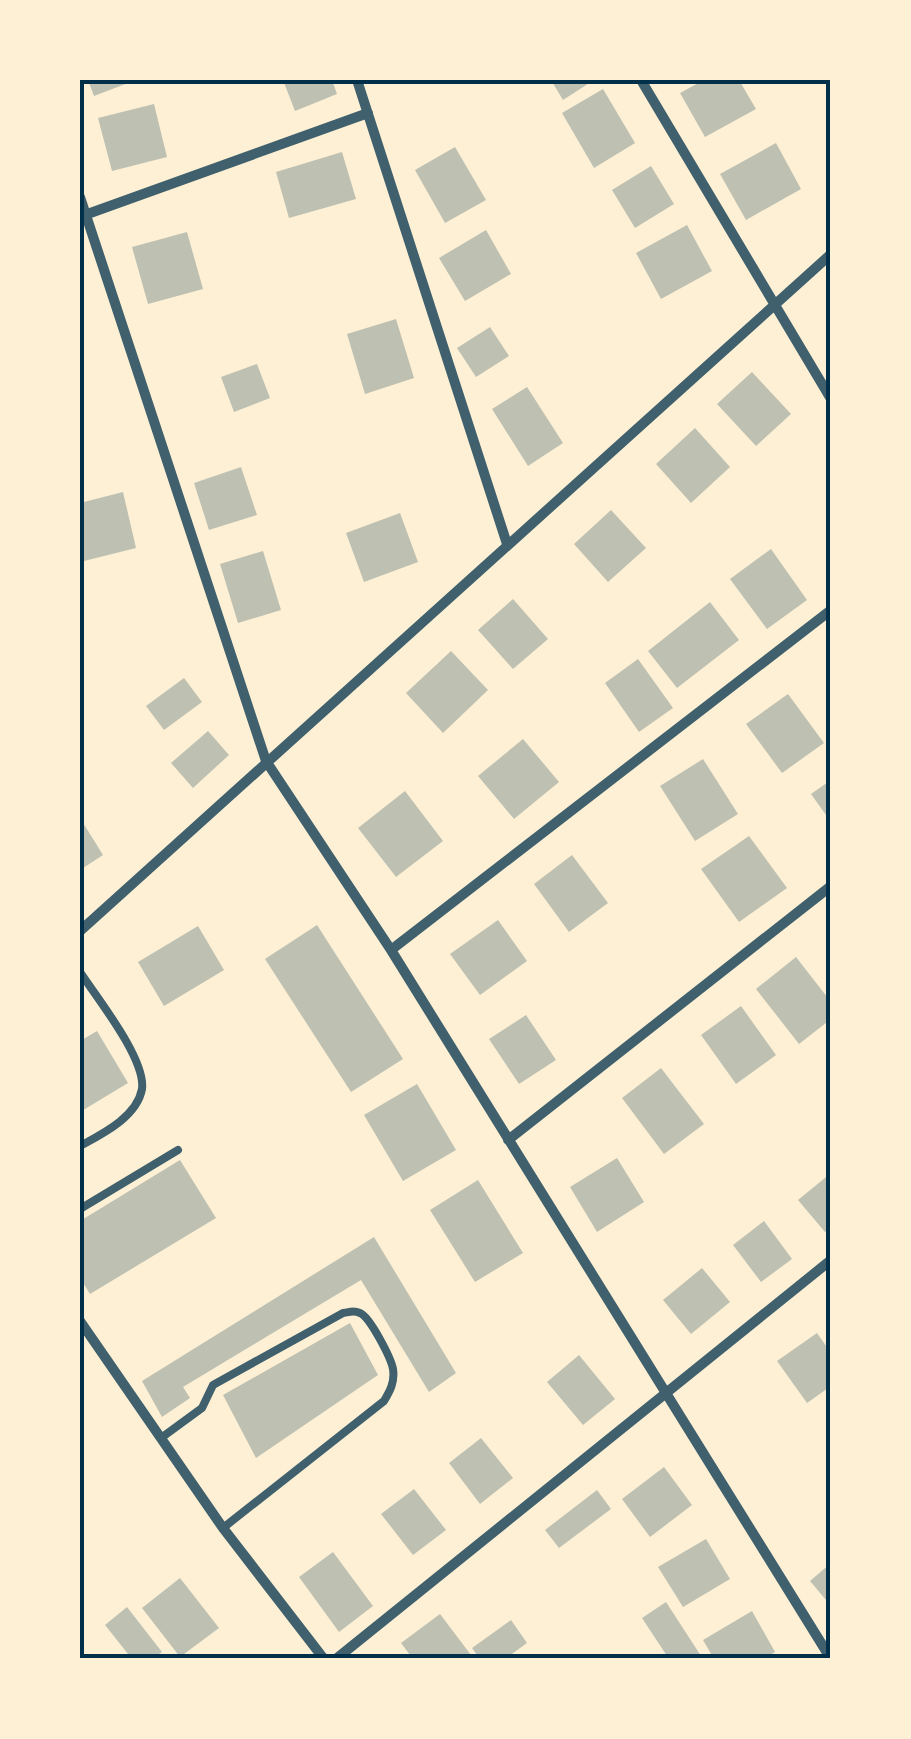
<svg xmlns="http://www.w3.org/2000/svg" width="911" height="1739" viewBox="0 0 911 1739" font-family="Merriweather,serif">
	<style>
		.building { fill: #bec0b2 }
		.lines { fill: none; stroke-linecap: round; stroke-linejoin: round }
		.service { stroke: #3f606c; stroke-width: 8 }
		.minor { stroke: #3f606c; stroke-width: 10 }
		.neatline { fill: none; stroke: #003049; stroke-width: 4 }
	</style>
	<rect width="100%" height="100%" fill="#fdf0d5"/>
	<path class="building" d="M88,80H136L94,96Z
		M283,80H332L337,94L295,111Z
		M551,80H594L563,100Z
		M704,80H739L756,109L705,137L680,93Z
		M603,89L635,143L594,168L562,113Z
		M154,104L167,157L112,171L98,118Z
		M776,143L801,189L746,220L720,174Z
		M455,147L486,200L445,223L415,170Z
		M342,152L356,199L289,218L276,172Z
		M651,166L674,204L635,228L612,190Z
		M687,225L712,271L661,299L636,253Z
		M486,230L511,274L465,301L439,258Z
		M187,232L203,289L148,304L132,247Z
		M396,319L414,378L365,394L347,334Z
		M490,327L509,356L476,377L457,348Z
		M257,364L270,398L234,412L221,377Z
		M752,372L791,414L756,446L717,404Z
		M527,387L563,443L528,466L492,409Z
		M695,428L730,467L691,503L656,464Z
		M241,467L257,515L209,530L194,483Z
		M123,492L136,548L80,562V503Z
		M611,510L646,548L608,582L574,544Z
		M400,513L418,562L364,582L346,533Z
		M771,549L807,600L767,629L730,579Z
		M263,551L281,610L238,623L220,564Z
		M513,599L548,639L513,669L478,630Z
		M710,602L739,640L677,688L648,651Z
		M451,651L488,690L443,733L406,693Z
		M638,659L673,708L639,732L605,683Z
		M184,678L202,702L164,730L146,706Z
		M788,694L824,743L782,773L746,724Z
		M208,731L229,755L193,788L171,763Z
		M523,739L559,782L514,819L478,776Z
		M703,759L738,814L695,841L660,786Z
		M831,780V822L811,794Z
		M405,791L443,841L396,877L358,828Z
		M80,818L103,855L80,870Z
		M749,836L787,888L739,922L701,869Z
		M572,855L608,903L569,932L534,884Z
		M498,920L527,961L480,995L450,954Z
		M317,925L403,1059L351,1092L265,959Z
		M198,926L224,970L164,1006L138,962Z
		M796,957L831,1002V1019L799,1044L756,989Z
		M741,1006L776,1055L736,1084L701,1035Z
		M526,1015L556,1060L519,1084L489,1039Z
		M97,1031L128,1083L80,1112V1041Z
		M661,1068L704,1124L664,1154L622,1098Z
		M417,1084L456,1150L403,1181L364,1115Z
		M617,1158L644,1202L597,1232L570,1187Z
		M180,1160L216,1218L90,1294L80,1278V1221Z
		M831,1173V1227L825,1232L798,1200Z
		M478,1180L523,1253L475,1282L430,1210Z
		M764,1221L792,1259L761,1282L733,1245Z
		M374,1237L456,1373L429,1392L361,1280L183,1387L190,1398L162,1417L142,1381Z
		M702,1268L730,1302L691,1334L663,1300Z
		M350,1323L378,1375L256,1458L223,1395Z
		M817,1333L831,1353V1386L807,1403L777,1361Z
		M579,1355L615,1399L583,1425L547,1382Z
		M481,1438L513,1478L480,1504L449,1463Z
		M664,1467L692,1505L650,1537L622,1499Z
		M414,1489L446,1530L413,1555L381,1514Z
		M597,1490L611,1509L559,1548L545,1530Z
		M706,1539L730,1579L683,1607L658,1567Z
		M333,1552L373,1606L339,1632L299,1577Z
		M831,1563V1606L810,1581Z
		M180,1578L219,1628L180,1657L142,1608Z
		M666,1602L703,1659H669L642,1618Z
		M127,1607L162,1652L152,1659H132L105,1625Z
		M752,1611L775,1652L763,1659H714L703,1640Z
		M440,1614L474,1659H413L401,1643Z
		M511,1620L527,1643L505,1659H480L472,1648Z"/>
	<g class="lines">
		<path class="service" d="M80,972C97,998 146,1059 142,1089C137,1117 102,1134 80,1146
			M80,1209L178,1150
			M161,1438L202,1408L213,1385L343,1313C351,1312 353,1310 360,1313C370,1317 391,1358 393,1369C395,1382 390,1391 384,1401L223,1528"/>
		<path class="minor" d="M357,80L507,544
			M641,80L831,399
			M80,197L266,761L391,950L831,1659
			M82,216L368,113
			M80,931L831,254
			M391,950L831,610
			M508,1140L831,886
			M80,1321L223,1528L324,1659
			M336,1659L831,1260"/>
	</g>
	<rect width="911" height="1739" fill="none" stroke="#fdf0d5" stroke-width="165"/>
	<rect x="82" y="82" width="746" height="1574" class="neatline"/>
</svg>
